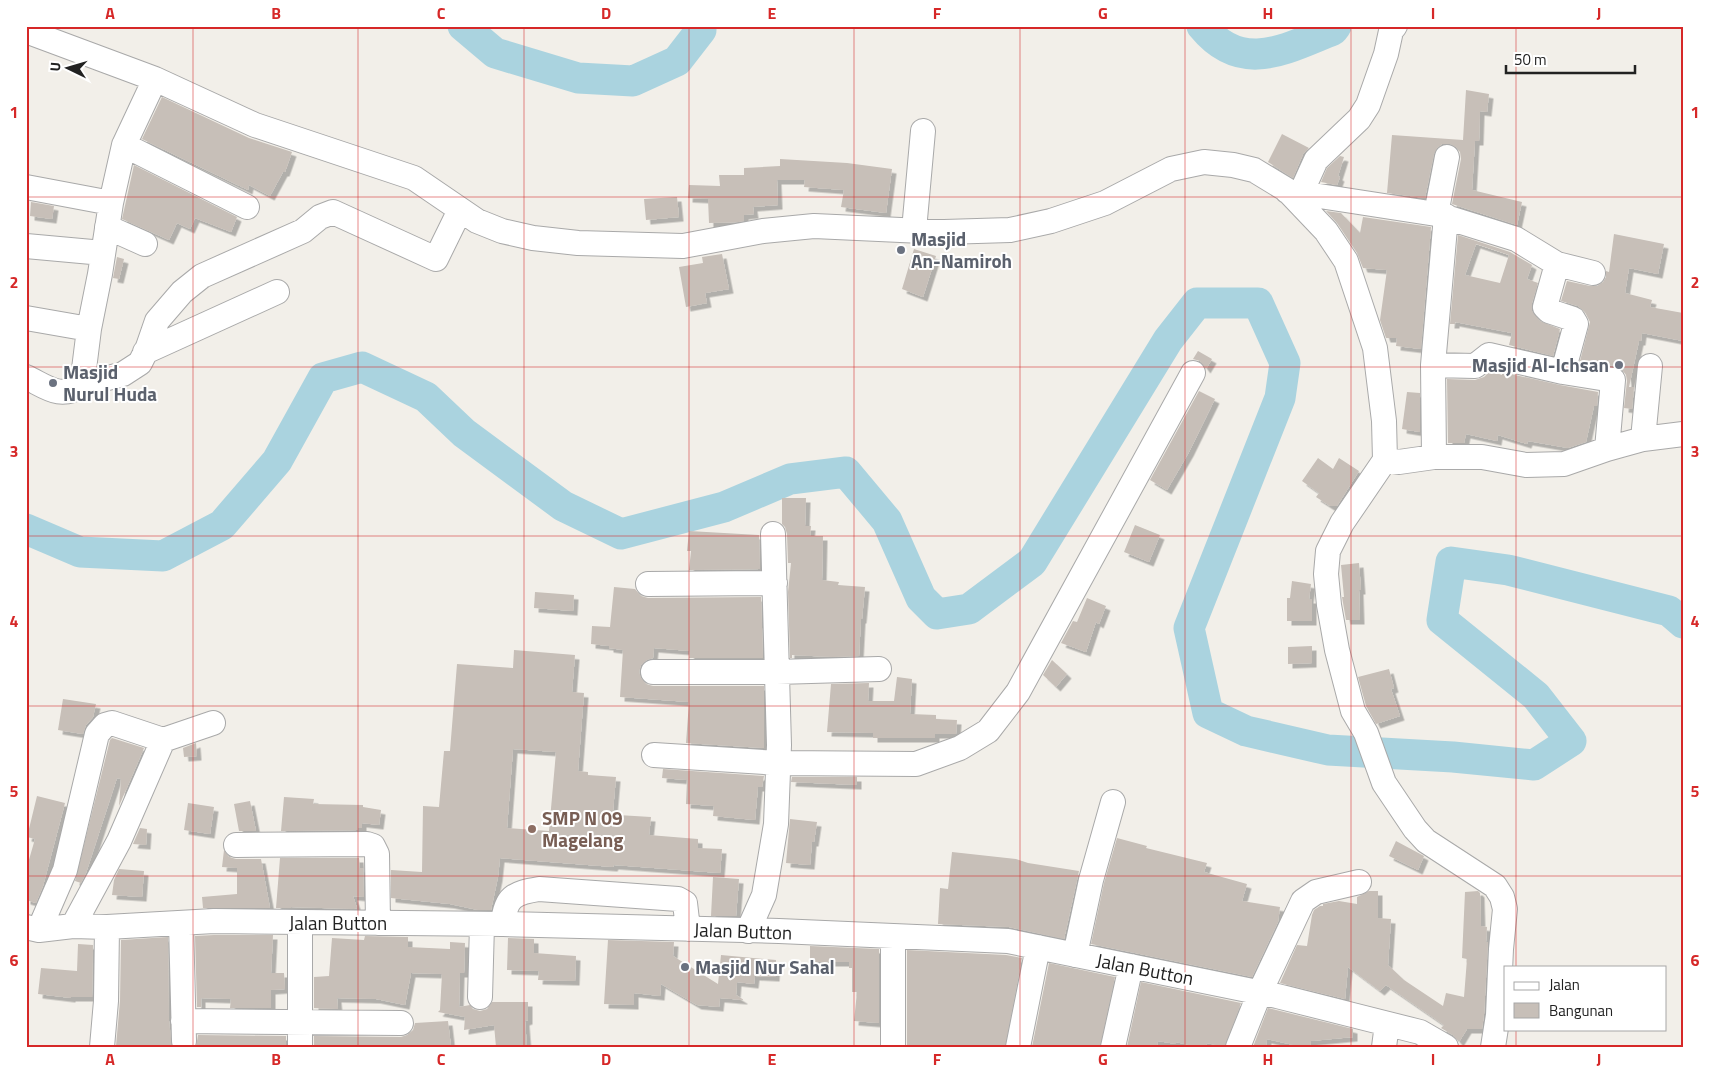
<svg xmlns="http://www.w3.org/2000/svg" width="1709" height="1073" viewBox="0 0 1709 1073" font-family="'Titillium Web',sans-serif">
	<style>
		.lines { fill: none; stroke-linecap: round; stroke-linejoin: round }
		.river { stroke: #aad3df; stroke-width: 31 }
		.building { fill: #c7bfb8; fill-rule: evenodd; filter: url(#shadow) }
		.minor-casing { stroke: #a9a9a9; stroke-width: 26 }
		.minor { stroke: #fff; stroke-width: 24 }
		.grid { fill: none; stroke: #d62828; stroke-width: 1; stroke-opacity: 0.55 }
		.worship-dot { fill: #6b7280; stroke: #fff; stroke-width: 2 }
		.education-dot { fill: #8d6e63; stroke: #fff; stroke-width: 2 }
		.labels { text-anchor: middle; stroke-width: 4; stroke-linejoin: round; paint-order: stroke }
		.worship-label { font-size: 19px; font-weight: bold; fill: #5b616d; stroke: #fff; text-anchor: start }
		.education-label { font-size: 19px; font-weight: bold; fill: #785e54; stroke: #fff; text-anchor: start }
		.street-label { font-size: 19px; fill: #222; stroke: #fff }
		.neatline { fill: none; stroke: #d62828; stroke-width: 2 }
		.grid-label { font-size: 16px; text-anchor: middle; font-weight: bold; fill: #d62828 }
	</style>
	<defs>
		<filter id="shadow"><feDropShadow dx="4.5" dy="4.5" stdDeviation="0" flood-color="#0004"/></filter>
	</defs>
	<rect width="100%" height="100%" fill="#f2efe9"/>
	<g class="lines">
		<path class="river" d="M463,26L495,53L578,78L633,81L677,61L701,30V26
			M1202,26C1242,75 1285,49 1333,30L1336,26
			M26,529L80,552L163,556L222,525L277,461L323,378L362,367L426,397L464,433L563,506L621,534L724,507L790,479L846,472L887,521L921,598L937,614L969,609L1032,562L1168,340L1197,303H1258L1285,363L1280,398L1189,628L1208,713L1246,731L1328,750L1453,757L1534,765L1571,741L1536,696L1442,620L1451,562L1508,570L1669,611L1683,623"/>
	</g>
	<path class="building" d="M1466,90L1489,94L1487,112L1480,111L1479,141H1467H1475L1472,190L1522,202L1517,225L1452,204L1461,159L1460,152L1456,147L1450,144H1442L1437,148L1434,154L1425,198L1387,193L1392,135L1463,140Z
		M162,97L249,138L292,152L285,172H283L270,196L249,185L248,190L142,139Z
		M1282,134L1309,148L1303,154L1293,178L1268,162Z
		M1340,156L1344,157L1338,176L1340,177L1337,185L1321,182L1327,168Z
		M780,159L847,163L892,169L886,213L841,207L844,190L804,187L805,180H777L778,205L753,207L754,214L744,215V221L738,222L709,223L708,199L688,198L689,185L720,186L719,175H744V168L780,166Z
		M134,165L237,217L231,232L195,218L190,229L177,223L169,240L122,219Z
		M677,197L679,217L646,220L644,199Z
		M31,202L54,206L52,219L30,216Z
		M1326,211L1341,213L1360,233L1363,217L1431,227L1421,349L1396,346L1397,338H1386L1380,320L1387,270L1363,268L1357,253L1337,223Z
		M1614,234L1664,244L1658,274L1629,268L1625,293L1652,300L1650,307L1683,313V341L1642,333L1641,341H1639L1629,387H1634L1632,409L1624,408L1627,381L1626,375L1622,369L1615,366L1580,361L1590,322L1585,312L1578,306L1561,301L1567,281L1590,286H1597L1603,282L1606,277V271L1609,272Z
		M1458,235L1510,252L1532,265L1527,279L1538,283L1532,303V311L1540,321L1560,329L1553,356L1509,345L1512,333L1455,322V324H1450ZM1476,244L1509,255L1500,283L1465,275Z
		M914,249L936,256L923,297L902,289Z
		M722,254L729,289L705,293L707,303L686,307L679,267L703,263L702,257Z
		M117,257L124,259L119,279L113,278Z
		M1198,351L1212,359L1206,369L1200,361L1193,359Z
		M1490,371L1502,375V372L1560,385L1598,392L1597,406H1594L1586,442L1568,448L1528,441L1527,444L1498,435L1497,441L1466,434L1464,443H1448L1447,379L1475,380L1484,377Z
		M1199,391L1215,399L1189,452L1167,490L1150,480Z
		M1407,392L1420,393V432L1402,429Z
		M1318,458L1333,469L1339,458L1359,471L1337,506H1330L1316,497L1319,493L1302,481Z
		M782,498H806L805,526H811L810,536H823L822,580L839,582L838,585L865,587L862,619H861L859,656L833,657L792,655V658H790L788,592L791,563H788L787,534L785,527L782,524Z
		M1135,525L1160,535L1149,562L1124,552Z
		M689,531L759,535L760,569L689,570L691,551H687Z
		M1359,563L1361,590H1359L1360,620H1346L1342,597H1344L1341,565Z
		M1292,581L1311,584L1309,599H1312V621H1287V598H1290Z
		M614,587L635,589L641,596L648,598L761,597L763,658H689L690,651L654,648L653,658L647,660L641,665L639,672L641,678L646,684L653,686H764V748L686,743L689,702L620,697L623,650L609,648V646L591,644L592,626L610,627Z
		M535,592L574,595L573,611L534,608Z
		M1087,598L1106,606L1099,624L1096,622L1086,652L1061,643L1073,621L1077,622Z
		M1312,646V663L1288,664V647Z
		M514,650L575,655L572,692L584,693L578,771L588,772V775L616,777L613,811H618V815L651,817L649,835L698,839V848L722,849L720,873L614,865L613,867L500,858L498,877L491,910H478L450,904L391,898V870L422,872L423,806L439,807L444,751H450L457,664L513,668ZM513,749L556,752L549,831L507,828Z
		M1052,660L1067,674L1056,687L1043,675Z
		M1389,669L1394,688L1391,689L1400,716L1376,724L1366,706L1358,677Z
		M897,677L912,679L910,714L936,715V719L957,720L956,734H935V738H873V733L827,732L831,684L869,683L868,701H894Z
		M63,699L96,704L93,717L86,725L83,734L58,730Z
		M112,738L144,748L119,806L121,779L117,778L86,873L81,883L75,881L110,740Z
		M196,743L197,756L184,757L183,748Z
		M663,769L764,776L762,787H758L755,820L713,816L714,806L686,804L687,780L662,778Z
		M792,777H857V785L791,782Z
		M37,796L65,803L43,886L36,903L26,900V870L35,839L27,837Z
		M284,797L314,799L313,804L363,805V807L381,810L379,825L362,823V828H358V830L281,831Z
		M250,801L256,831H239L234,804Z
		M188,803L214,807L210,834L184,830Z
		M790,819L817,822L814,842H812L810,865L786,863Z
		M140,828L147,829L146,845L133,844Z
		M1117,838L1147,846L1146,848L1207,863L1204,872L1247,884L1242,901L1280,907L1278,922L1252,977L1091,944L1104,883Z
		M1396,841L1424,856L1418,870L1389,856Z
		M224,850L229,857L236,859H261L270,908H203L202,897L237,894V868L222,867Z
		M952,852L1016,859L1028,863L1079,871L1064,939L1009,927L938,924L940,888L948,889Z
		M280,858H359L360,868H363L364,897L353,896L357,908L354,909L291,907V908H276Z
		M119,869L144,871L142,897L112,895L114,880Z
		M713,877L739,879L736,916H711Z
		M1369,891H1378V918L1391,919L1388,965L1404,980L1443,1006L1446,993L1464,997L1467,959L1462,958L1465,892L1478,891L1480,893L1481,926L1487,927L1486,942H1488L1484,1014L1482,1029H1467L1459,1042L1453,1035L1441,1028L1444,1025L1386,985L1380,991L1348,967L1345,999L1280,983L1297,945L1307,946L1312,915L1314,910L1320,906H1323V904L1339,901L1357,904V897Z
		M214,935H273L271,973H284L285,989L271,990V1008H230L231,999L201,998V1007H197L195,936Z
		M365,936L408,937V947L450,949V942L465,943L464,973H460L459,1007L470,1005L473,1009L480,1011L487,1009L492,1002H528V1020L525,1021L527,1047H496L494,1025L464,1030L465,1017L438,1012L440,1010L442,974L411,973L405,1005L376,999L337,998L338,1009L314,1008V977L329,976L332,938L364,940Z
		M168,937L169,1021L172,1047L116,1046L120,1001L121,940Z
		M508,938L534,939V953L576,956L575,981L538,980L539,971L507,970Z
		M608,940L674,942L673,956L718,984L721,955L776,960L775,977L755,976L754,984L737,982L736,995L744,1000L720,998L719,1007L697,1005L661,984L660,996L634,993V1005L604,1004Z
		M78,944L93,945L92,997H71V998L38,994L41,968L77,971Z
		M810,946L879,949V1023L854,1021L857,992H852V968H849V962H810Z
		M907,950L1006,955L1022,958L1005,1047H907Z
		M1049,963L1115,977L1100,1047H1032Z
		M1141,982L1241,1003L1225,1047L1207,1043L1206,1047H1197L1176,1042V1044L1158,1041L1157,1047H1127Z
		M1268,1008L1353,1029V1037L1311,1041L1310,1047H1302L1267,1039L1266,1047H1253Z
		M448,1021L451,1047H314V1036L401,1037L407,1035L413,1030L415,1023Z
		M198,1035L286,1036V1047H196Z"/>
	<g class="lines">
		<defs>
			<path id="minor" d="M26,31L155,79L255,125L414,178L477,221L502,231L533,238L578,243L683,246L763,231L814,226L944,232L1010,230L1051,221L1105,203L1171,169L1204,162L1233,165L1254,170L1287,190L1326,231L1346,261L1375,348L1384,421L1385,460
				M155,79L124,145L247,207
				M1447,157L1436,214L1516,239L1557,264L1545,307L1549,311L1573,319L1576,324L1563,372
				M26,187L111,203
				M1287,191L1436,214
				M1301,193L1316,160L1359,119L1368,105L1386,54L1391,31L1395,26
				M107,227L145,244
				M914,230L923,131
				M26,246L103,253
				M1557,264L1593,273
				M26,318L89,329
				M145,352L277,292
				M1433,365L1475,366L1489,355L1563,372L1613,380L1607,449
				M26,377C47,387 60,400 82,385L89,329L100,274L111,203L124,145
				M82,385L123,374L140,363L148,347L157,321L182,292L202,276L303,231L320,217L333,212L436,259L460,210
				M1643,439L1650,366
				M1434,457L1433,365L1446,216
				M648,584L775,583
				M653,672H777L879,669
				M654,755L778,763L916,764L960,748L988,731L1018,692L1193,373
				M236,845L367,844L373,846L377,854L378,923
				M181,923L184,1041
				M300,923V1047
				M503,924C505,897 514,893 539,889L678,899L685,903L688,929
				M73,926L119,841L163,740L213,723
				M26,927L39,930L73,926L107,927L214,921L503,924L779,931L1008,941L1277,996L1420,1032L1446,1047
				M39,930L65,870L97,734L105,725L112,723L163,740
				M748,931L764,895L776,824L779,745L773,534
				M1075,955L1091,880L1113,802
				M480,997L482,925
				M183,1021L401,1023
				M102,1047L106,1001L107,927
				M893,1047V937
				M1018,1047L1038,947
				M1113,1047L1131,966
				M1238,1047L1260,992L1303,901L1316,892L1359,882
				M1384,1047L1387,1024
				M1493,1047L1498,1015L1501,949L1505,909L1502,897L1495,886L1426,841L1415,829L1384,783L1366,733L1353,711L1337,650L1329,605L1326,574L1328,551L1342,523L1385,460L1399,462L1434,457H1482L1526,465L1564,464L1607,449L1643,439L1683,434"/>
		</defs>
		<use href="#minor" class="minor-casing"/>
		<use href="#minor" class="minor"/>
	</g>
	<path class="grid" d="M193,26V1047M358,26V1047M524,26V1047M689,26V1047M854,26V1047M1020,26V1047M1185,26V1047M1351,26V1047M1516,26V967M26,197H1683M26,367H1683M26,536H1683M26,706H1683M26,876H1683M1516,1029V1047"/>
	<g class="worship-dot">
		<circle cx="901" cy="250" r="5"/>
		<circle cx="1619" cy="365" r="5"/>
		<circle cx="53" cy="383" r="5"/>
		<circle cx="685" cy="967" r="5"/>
	</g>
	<circle class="education-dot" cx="532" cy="829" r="5"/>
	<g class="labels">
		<g class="worship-label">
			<text x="911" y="246">Masjid<tspan x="911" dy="22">An-Namiroh</tspan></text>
			<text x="1609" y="372" text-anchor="end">Masjid Al-Ichsan</text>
			<text x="63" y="379">Masjid<tspan x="63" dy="22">Nurul Huda</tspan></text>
			<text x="695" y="974">Masjid Nur Sahal</text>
		</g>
		<g class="education-label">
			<text x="542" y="825">SMP N 09<tspan x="542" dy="22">Magelang</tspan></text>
		</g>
		<g class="street-label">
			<text x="338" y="930">Jalan Button</text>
			<text transform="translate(743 931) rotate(2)" y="7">Jalan Button</text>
			<text transform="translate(1145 969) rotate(11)" y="7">Jalan Button</text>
		</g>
	</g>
	<rect width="1709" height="1073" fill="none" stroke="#ffffff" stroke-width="55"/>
	<rect x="1504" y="966" width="162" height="65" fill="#ffffff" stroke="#a7a7a7"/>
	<rect x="1514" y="982" width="25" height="8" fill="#ffffff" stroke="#a7a7a7"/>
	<text x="1549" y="990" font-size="15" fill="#222222">Jalan</text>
	<rect x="1514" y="1003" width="25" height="15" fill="#c7bfb8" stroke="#a7a7a7"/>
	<text x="1549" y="1016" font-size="15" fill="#222222">Bangunan</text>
	<g transform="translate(68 68) rotate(275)" stroke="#ffffff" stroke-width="4" paint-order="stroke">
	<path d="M0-4L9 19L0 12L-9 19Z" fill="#222222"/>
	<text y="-8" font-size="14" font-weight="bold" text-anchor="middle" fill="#222222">U</text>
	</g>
	<path d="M1506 65v8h129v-8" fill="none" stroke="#222222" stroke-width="2.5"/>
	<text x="1514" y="65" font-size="15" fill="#222222" stroke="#ffffff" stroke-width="4" paint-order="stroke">50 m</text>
	<rect x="28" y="28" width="1654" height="1018" class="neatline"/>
	<g class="grid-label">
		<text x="110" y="19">A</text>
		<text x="276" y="19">B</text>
		<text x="441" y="19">C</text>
		<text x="606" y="19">D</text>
		<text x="772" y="19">E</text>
		<text x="937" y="19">F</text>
		<text x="1103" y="19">G</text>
		<text x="1268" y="19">H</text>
		<text x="1433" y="19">I</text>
		<text x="1599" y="19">J</text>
		<text x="14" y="118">1</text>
		<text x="1695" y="118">1</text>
		<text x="14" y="288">2</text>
		<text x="1695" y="288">2</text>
		<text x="14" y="457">3</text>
		<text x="1695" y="457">3</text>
		<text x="14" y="627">4</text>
		<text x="1695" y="627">4</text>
		<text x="14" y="797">5</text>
		<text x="1695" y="797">5</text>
		<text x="14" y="966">6</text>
		<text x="1695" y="966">6</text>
		<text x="110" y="1065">A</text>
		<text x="276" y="1065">B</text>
		<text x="441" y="1065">C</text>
		<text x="606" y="1065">D</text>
		<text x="772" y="1065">E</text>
		<text x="937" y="1065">F</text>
		<text x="1103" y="1065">G</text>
		<text x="1268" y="1065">H</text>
		<text x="1433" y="1065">I</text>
		<text x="1599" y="1065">J</text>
	</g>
</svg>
